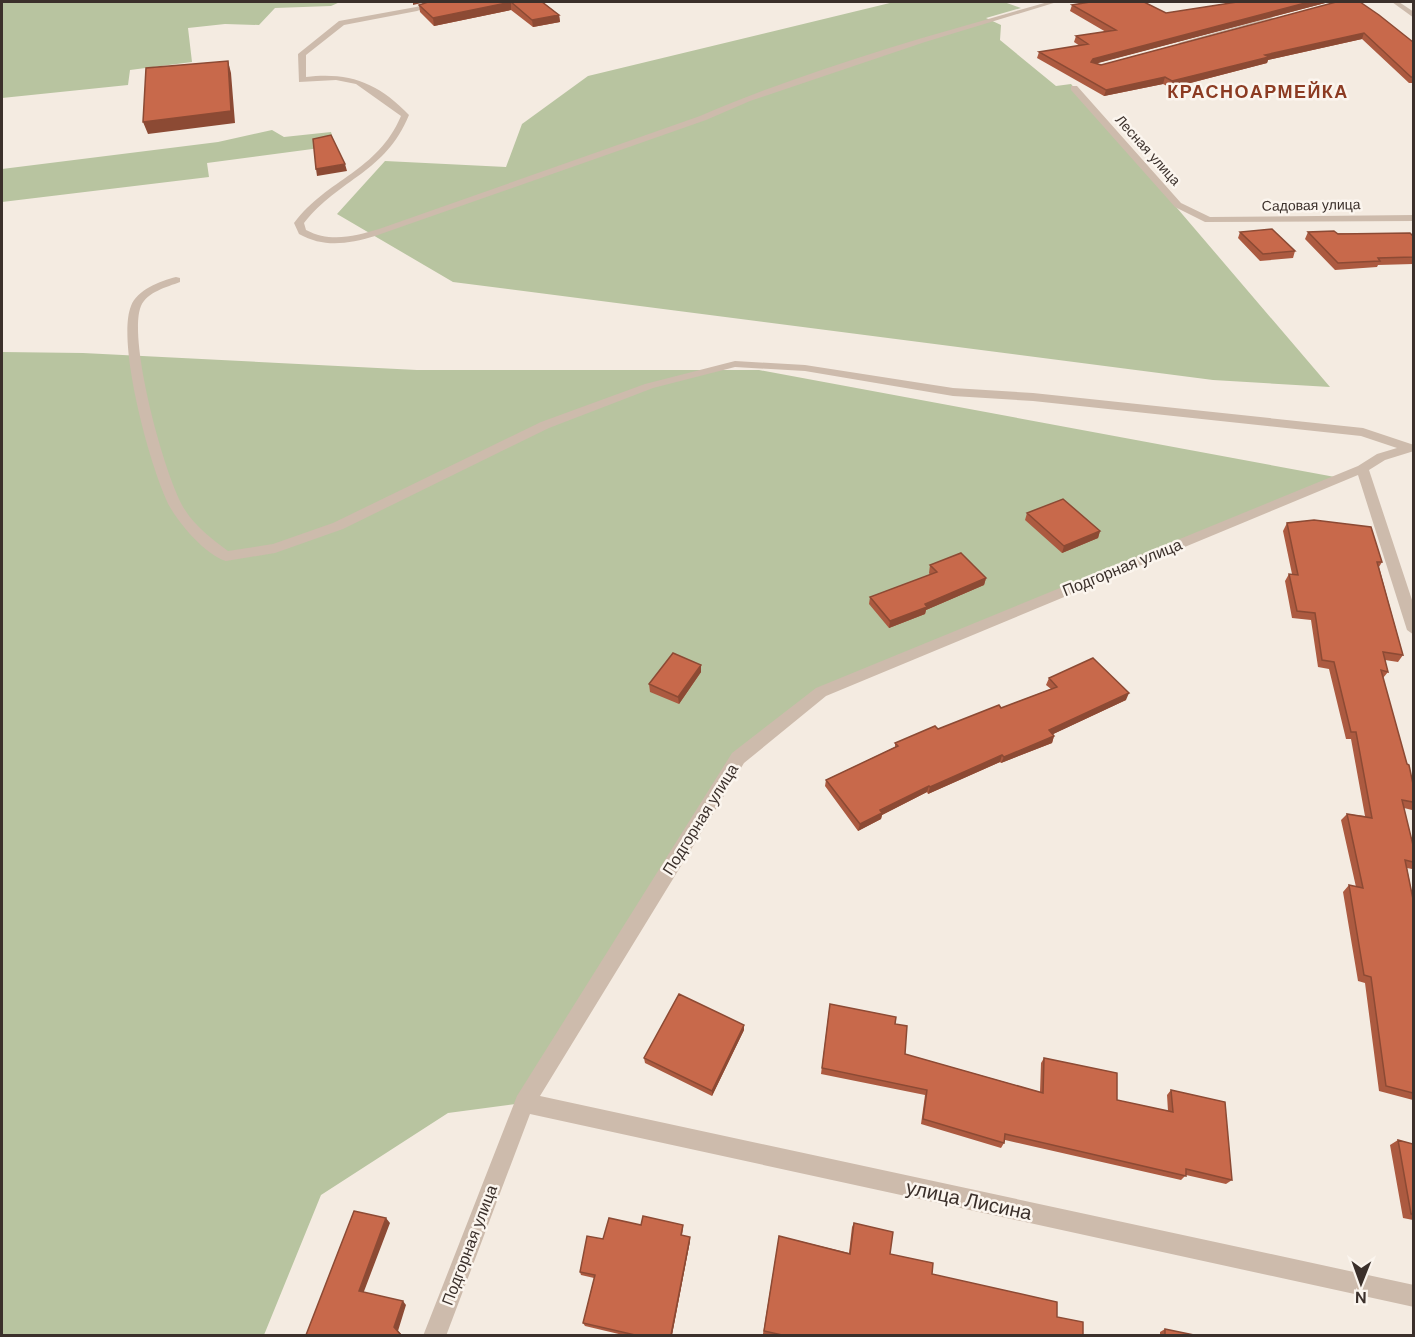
<svg xmlns="http://www.w3.org/2000/svg" width="1415" height="1337" viewBox="0 0 1415 1337" font-family="'DM Sans',sans-serif">
	<style>
		.green { fill: #b8c4a0 }
		.lines { fill: none; stroke-linecap: round; stroke-linejoin: round }
		.minor { fill: #cdbbac; fill-rule: evenodd }
		.tertiary { fill: #cdbbac; fill-rule: evenodd }
		.wall { fill: #ac5a40 }
		.shaded-wall { fill: #8c4a34 }
		.building { fill: #c8694b; stroke: #8c4a34; stroke-width: 1.5 }
		.labels { text-anchor: middle; stroke-width: 5; stroke-linejoin: round; paint-order: stroke }
		.far-street-label { font-size: 14px; fill: #3b302b; stroke: #fbf5ee }
		.street-label { font-size: 16px; fill: #3b302b; stroke: #fbf5ee }
		.far-district-label { font-size: 18px; font-weight: bold; letter-spacing: 1.5px; fill: #8c3b22; stroke: #fbf5ee }
		.near-street-label { font-size: 20px; fill: #3b302b; stroke: #fbf5ee }
	</style>
	<rect width="100%" height="100%" fill="#f4ebe1"/>
	<path class="green" d="M2,2H340L331,6L275,8L259,25L225,24L188,28L192,62L130,70L128,85L2,98Z
		M894,2H1004L1021,8L986,18L1001,25L1000,40L1056,86L1071,84L1330,387L1213,380L453,282L337,214L385,161L506,167L522,124L588,76Z
		M272,130L284,137L331,132L335,146L207,163L209,177L2,202V169L218,142Z
		M2,352L83,353L417,370H759L1335,477L820,692L738,758L523,1103L448,1113L321,1195L264,1335L2,1336Z"/>
	<g class="lines">
		<path class="minor" d="M433,2H442L417,11L344,25L306,55V77C350,72 378,83 409,115C385,173 340,178 304,223L306,230C331,243 355,236 379,229L700,116C812,68 931,35 1048,2H1057L925,42L750,101L706,120L375,236C348,244 324,248 299,234L294,223C328,178 377,172 401,116L356,84L336,80L299,82L298,54L339,21L416,7Z
			M1272,17L1275,21L1182,45L1178,43Z
			M1071,86H1077L1181,203L1210,217L1414,215V221L1205,222L1175,207L1071,90Z
			M176,277L180,278V282C167,287 147,292 141,306C127,339 165,479 185,510C196,527 212,539 228,551L273,544L333,523L541,422L645,384L735,361L805,365L953,388L1033,393L1363,428L1414,445V451L1385,460L1369,470L1414,606V635L1407,630L1358,475L826,696L744,763L540,1096L1414,1285V1307L530,1114L446,1336H423L517,1096L732,753L816,688L1358,466L1377,454L1397,448L1361,436L1033,401L953,396L805,371L735,367L653,388L549,428L343,529L275,553L226,561C206,555 180,525 170,507C151,471 116,343 131,306C137,290 160,281 176,277Z"/>
		<path class="tertiary" d="M1392,2H1399L1414,12V18Z"/>
	</g>
	<path class="wall" d="M428,2L544,3L559,15L560,22L533,27L511,10L434,26L420,12L419,5Z
		M1237,2H1329L1097,63L1101,65L1336,2L1413,42V83H1409L1362,39L1268,60L1267,63L1171,88L1163,84L1104,96L1037,58L1039,52L1080,46L1074,42L1076,36L1106,32L1070,11L1072,5L1166,13Z
		M1240,232L1295,251L1293,258L1260,261L1238,238Z
		M1308,232L1413,236V264L1378,265L1377,267L1335,270L1305,239Z
		M1027,513L1100,531L1098,538L1062,553L1025,520Z
		M1287,523L1382,562L1379,567L1403,655L1398,662L1385,660L1388,672L1383,678L1407,764L1413,784V808L1412,810L1404,808L1413,845V867L1412,869L1407,868L1413,899V1100L1379,1091L1365,983L1358,981L1343,892L1349,885L1356,887L1341,820L1347,814L1365,816L1351,739H1346L1329,669L1318,667L1311,620L1292,618L1285,581L1289,574H1292L1283,531Z
		M930,565L986,578L984,585L926,610L925,614L889,628L869,604L870,597L930,575L929,573Z
		M701,665V672L679,704L650,692L649,684Z
		M1049,678L1126,700L1053,734L1054,736L1052,743L1001,763L1000,762L928,794L927,792L882,815L881,819L858,831L825,786L826,780L895,747V743L1001,708L1051,689L1046,685Z
		M829,1010L895,1024L905,1054L1040,1092L1041,1063L1044,1058L1117,1100L1168,1111L1167,1095L1171,1090L1232,1180L1226,1184L1186,1175L1181,1180L1005,1140L1004,1143L1001,1148L921,1124L925,1095L821,1074Z
		M744,1030L712,1096L645,1063L644,1058Z
		M1398,1140L1413,1144V1220L1403,1218L1390,1145Z
		M854,1223L890,1254L932,1274L1057,1317L1083,1335H769L763,1334L779,1236L849,1253L852,1227Z
		M641,1225L683,1229L682,1235L690,1241L672,1335H623L585,1326L583,1323L594,1278L581,1275L580,1272L603,1239Z
		M1165,1329L1194,1335H1160V1332Z"/>
	<path class="shaded-wall" d="M413,2H426L413,5Z
		M511,2V10L434,26L433,18Z
		M1309,2H1329L1091,65L1090,68L1093,59Z
		M559,15L560,22L533,27L532,20Z
		M1364,33L1362,39L1268,60L1267,63L1171,88L1172,81L1265,55Z
		M228,61L231,73L235,123L148,134L143,122Z
		M1165,77L1163,84L1104,96L1106,90Z
		M345,164L347,171L317,176L316,169Z
		M1100,531L1098,538L1062,553L1064,546Z
		M986,578L984,585L926,610L925,614L889,628L890,621L925,604Z
		M701,665V672L679,704L678,697Z
		M1129,693L1126,700L1047,737L1049,730Z
		M1054,736L1052,743L1001,763L1004,757Z
		M1002,755L1000,762L928,794L930,787Z
		M929,786L927,792L882,815L881,819L858,831L860,824L880,810Z
		M744,1025V1030L712,1096V1091Z
		M386,1218L390,1223L363,1294L359,1291Z
		M690,1237V1241L672,1335H671Z
		M403,1301L406,1305L398,1331L402,1335H401L394,1327Z"/>
	<path class="building" d="M428,2H542L559,15L532,20L511,2L433,18L419,5Z
		M1090,2H1144L1166,13L1237,2H1309L1093,59L1091,62L1101,65L1336,2H1360L1379,15L1413,42V77H1411L1364,33L1265,55L1269,57L1172,81L1165,77L1106,90L1039,52L1088,44L1076,36L1116,30L1072,5Z
		M228,61L231,111L143,122L146,68Z
		M331,135L345,164L316,169L313,139Z
		M1272,229L1295,251L1263,254L1240,232Z
		M1334,231L1338,234L1410,233L1413,236V257L1378,258L1380,261L1338,263L1308,232Z
		M1063,499L1100,531L1064,546L1027,513Z
		M1314,520L1371,527L1382,562H1377L1403,655L1383,652L1388,672L1381,670L1407,764L1409,765L1413,784V802L1402,800L1413,845V862L1405,860L1413,899V1093L1386,1086L1371,977L1364,975L1349,885L1363,888L1347,814L1372,818L1356,732H1351L1334,662L1322,660L1315,613L1297,611L1289,574L1298,575L1287,523Z
		M961,553L986,578L925,604L927,607L890,621L870,597L937,572L930,565Z
		M673,653L701,665L678,697L649,684Z
		M1093,658L1129,693L1049,730L1054,736L1004,757L1002,755L930,787L929,786L880,810L882,813L860,824L826,780L898,746L895,743L935,726L938,729L999,705L1001,708L1057,687L1049,678Z
		M679,994L744,1025L712,1091L644,1058Z
		M830,1004L896,1017L895,1024L907,1026L905,1054L1043,1093L1044,1058L1117,1073V1100L1173,1112L1171,1090L1225,1102L1232,1180L1186,1169V1176L1005,1134L1004,1143L923,1119L927,1090L822,1068Z
		M1398,1140L1413,1144V1214H1411Z
		M354,1211L386,1218L359,1291L403,1301L394,1327L401,1335H306Z
		M643,1216L683,1225L681,1235L690,1237L671,1335H635L583,1323L595,1275L580,1272L587,1236L603,1239L609,1218L641,1225Z
		M854,1223L893,1232L890,1254L933,1263L932,1274L1057,1302V1317L1083,1322V1335H782L764,1331L779,1236L850,1254Z
		M1165,1329L1194,1335H1165Z"/>
	<g class="labels">
		<g class="far-street-label">
			<text transform="translate(1148 150) rotate(48)" y="5">Лесная улица</text>
			<text transform="translate(1311 205) rotate(-1)" y="5">Садовая улица</text>
		</g>
		<g class="street-label">
			<text transform="translate(1122 567) rotate(-22)" y="6">Подгорная улица</text>
			<text transform="translate(700 819) rotate(-58)" y="6">Подгорная улица</text>
			<text transform="translate(469 1245) rotate(-69)" y="6">Подгорная улица</text>
		</g>
		<g class="far-district-label">
			<text x="1258" y="98">КРАСНОАРМЕЙКА</text>
		</g>
		<g class="near-street-label">
			<text transform="translate(969 1200) rotate(12)" y="7">улица Лисина</text>
		</g>
	</g>
	<rect width="1415" height="1337" fill="none" stroke="#3b302b" stroke-width="6"/>
	<g transform="translate(1361 1283) rotate(181)" stroke="#fbf5ee" stroke-width="4.5" paint-order="stroke">
	<path d="M0-4.5L10 22L0 15L-10 22Z" fill="#3b302b"/>
	<text y="-9" font-size="16" font-weight="bold" text-anchor="middle" fill="#3b302b">N</text>
	</g>
</svg>
